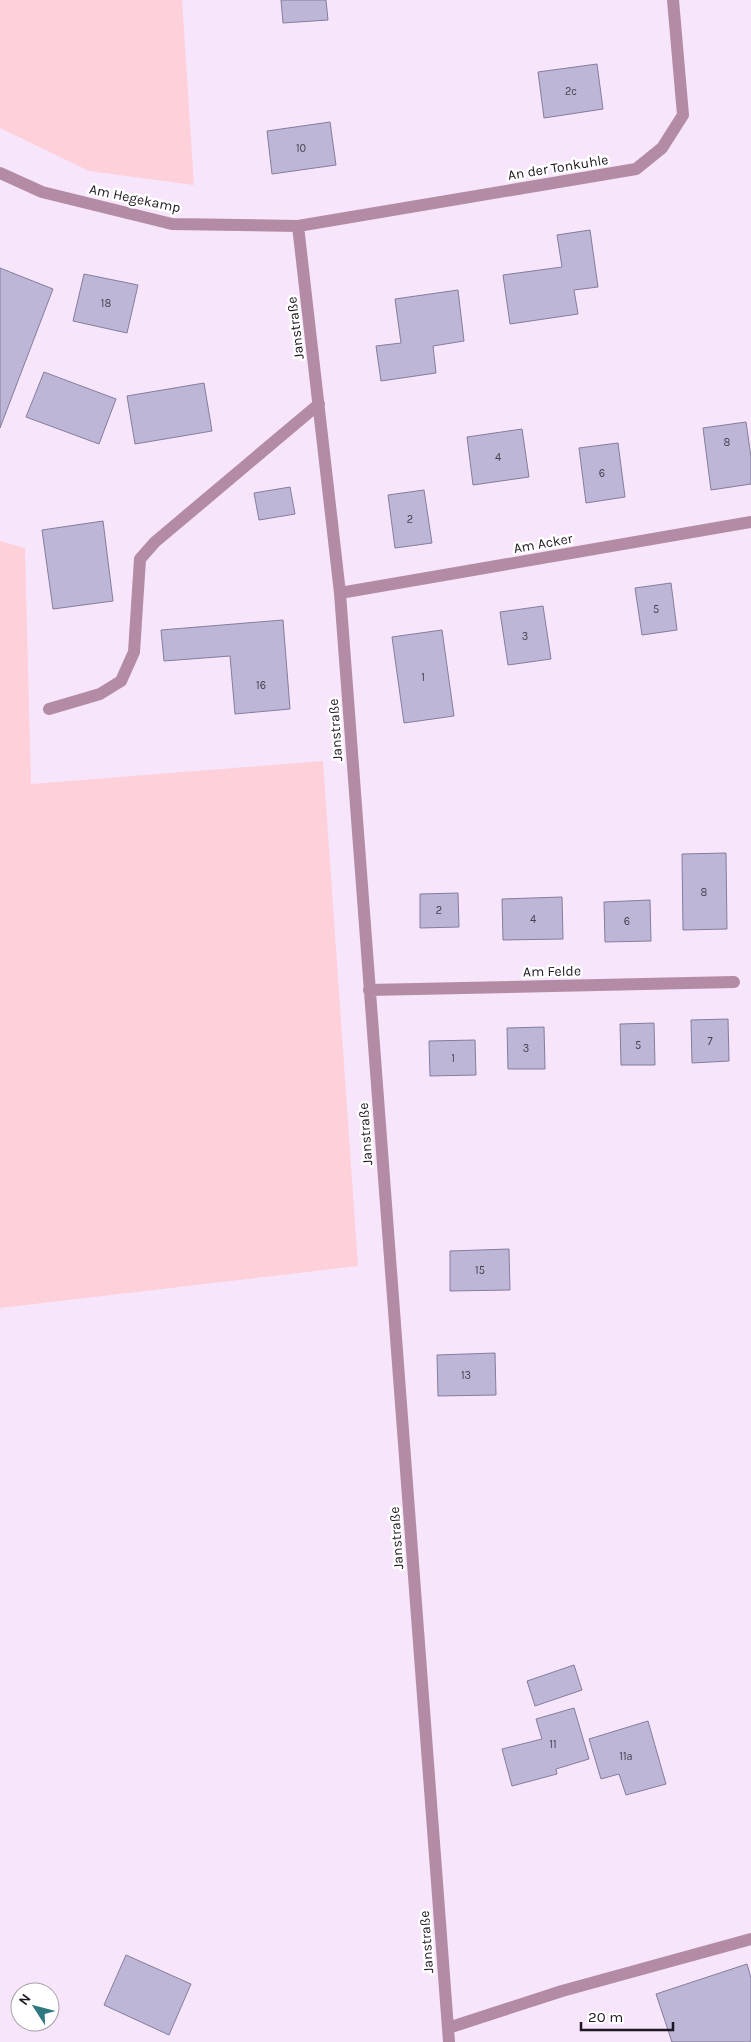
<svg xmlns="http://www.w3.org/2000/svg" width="751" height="2042" viewBox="0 0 751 2042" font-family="Karla,sans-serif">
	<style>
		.green { fill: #fdd0da }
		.building { fill: #bdb6d6; stroke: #847d9b }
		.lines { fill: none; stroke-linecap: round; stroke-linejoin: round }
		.minor { stroke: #b38ba4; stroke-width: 12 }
		.labels { text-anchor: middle; stroke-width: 5; stroke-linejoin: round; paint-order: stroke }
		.number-label { font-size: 11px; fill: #463f4e }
		.street-label { font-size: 14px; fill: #1f1721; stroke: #fff }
	</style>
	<rect width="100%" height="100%" fill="#f7e5fc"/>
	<path class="green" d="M0,0H182L194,185L89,171L0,128Z
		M0,541L25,548L31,784L323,761L358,1266L0,1308Z"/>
	<path class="building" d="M281,0H326L328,20L283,23Z
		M597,64L603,109L544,118L538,72Z
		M330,122L336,165L272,174L267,131Z
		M590,230L598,287L574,290L578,314L510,324L503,275L562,267L557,235Z
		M0,268L53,289L0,428Z
		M84,274L138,285L127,333L73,321Z
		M458,290L464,341L433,346L436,373L381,381L376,346L401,343L395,299Z
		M44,372L116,399L99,444L26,417Z
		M204,383L212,431L135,444L127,396Z
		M746,422L751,457V484L711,490L703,428Z
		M522,429L529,477L473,485L467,437Z
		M618,443L625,497L586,503L579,448Z
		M290,487L295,514L259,520L254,493Z
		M424,490L432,543L395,548L388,495Z
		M103,521L113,601L53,609L42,530Z
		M671,583L677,630L642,635L635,588Z
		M543,606L551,659L508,665L500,612Z
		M283,620L290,709L235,714L230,656L164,661L161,630Z
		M442,630L454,716L404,723L392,637Z
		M726,853L727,929L683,930L682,854Z
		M458,893L459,927L420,928V894Z
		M562,897L563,939L503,940L502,899Z
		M650,900L651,941L605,942L604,902Z
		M728,1019L729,1061L692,1063L691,1020Z
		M654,1023L655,1065H621L620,1024Z
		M544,1027L545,1069H508L507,1028Z
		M475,1040L476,1075L430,1076L429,1041Z
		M509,1249L510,1290L450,1291V1251Z
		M495,1353L496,1395L438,1396L437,1355Z
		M574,1665L582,1690L535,1706L527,1681Z
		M574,1708L589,1759L556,1769L557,1774L512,1786L502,1749L542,1739L536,1719Z
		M648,1721L666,1784L626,1795L619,1774L601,1779L589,1739Z
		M126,1955L191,1984L169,2035L104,2005Z
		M747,1964L751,1978V2042H672L656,1994Z"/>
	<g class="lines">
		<path class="minor" d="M0,173L42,192L172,224L298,226L636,169L662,148L683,115L673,0
			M298,226L340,593L449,2042
			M340,593L751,522
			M49,709L100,694L121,681L134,652L140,559L155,542L319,404
			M369,990L734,982
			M448,2028L562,1991L751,1939"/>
	</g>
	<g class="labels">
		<g class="number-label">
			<text x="571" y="95">2c</text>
			<text x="301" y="152">10</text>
			<text x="106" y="307">18</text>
			<text x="727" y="446">8</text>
			<text x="498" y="461">4</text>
			<text x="602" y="477">6</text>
			<text x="410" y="523">2</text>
			<text x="656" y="613">5</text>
			<text x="525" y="640">3</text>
			<text x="423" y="681">1</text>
			<text x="261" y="689">16</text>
			<text x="704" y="896">8</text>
			<text x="439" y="914">2</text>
			<text x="533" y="923">4</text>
			<text x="627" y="925">6</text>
			<text x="710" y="1045">7</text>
			<text x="638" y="1049">5</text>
			<text x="526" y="1052">3</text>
			<text x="453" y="1062">1</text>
			<text x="480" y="1274">15</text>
			<text x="466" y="1379">13</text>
			<text x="553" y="1748">11</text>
			<text x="626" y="1760">11a</text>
		</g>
		<g class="street-label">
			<text transform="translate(558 167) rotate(-9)" y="5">An der Tonkuhle</text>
			<text transform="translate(135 198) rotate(12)" y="5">Am Hegekamp</text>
			<text transform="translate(295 328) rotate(-97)" y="5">Janstraße</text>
			<text transform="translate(543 543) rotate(-10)" y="5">Am Acker</text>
			<text transform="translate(335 730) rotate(-94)" y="5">Janstraße</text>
			<text transform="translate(552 971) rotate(-1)" y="5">Am Felde</text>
			<text transform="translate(365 1134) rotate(-94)" y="5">Janstraße</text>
			<text transform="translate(396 1538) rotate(-94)" y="5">Janstraße</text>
			<text transform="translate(426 1942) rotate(-94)" y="5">Janstraße</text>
		</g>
	</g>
	<g transform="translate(35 2007) rotate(306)"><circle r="24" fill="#ffffff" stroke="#a5a2a6"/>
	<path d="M0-4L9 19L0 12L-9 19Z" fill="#2f787f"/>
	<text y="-8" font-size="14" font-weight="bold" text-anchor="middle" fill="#1f1721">N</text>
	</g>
	<path d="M581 2022v8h92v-8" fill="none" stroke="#1f1721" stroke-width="2.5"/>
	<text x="588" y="2022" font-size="15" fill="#1f1721" stroke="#ffffff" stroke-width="4" paint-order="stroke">20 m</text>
</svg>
